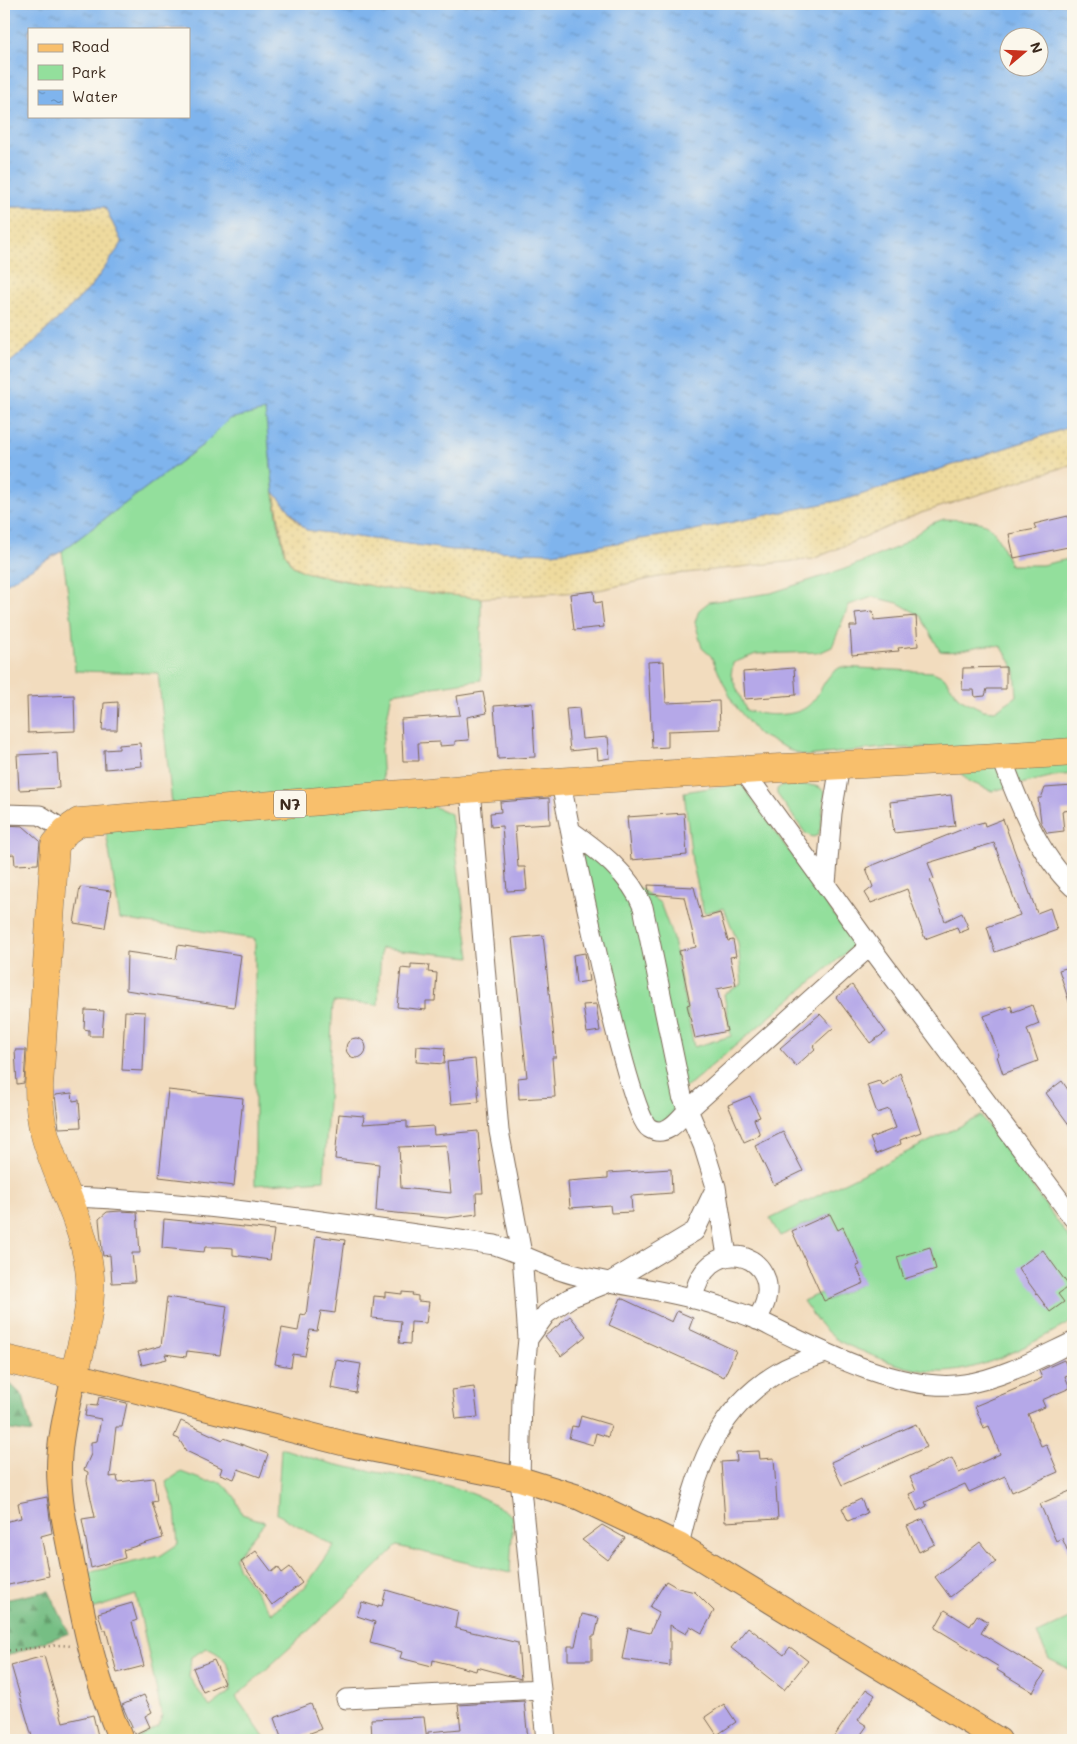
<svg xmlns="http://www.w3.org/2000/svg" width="1077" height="1744" viewBox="0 0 1077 1744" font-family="Mali,sans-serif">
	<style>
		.green { fill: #93df9c; stroke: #67845d; fill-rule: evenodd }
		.forest { fill: url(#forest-firs); stroke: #587451 }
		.sand { fill: url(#sand-dots); stroke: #94825e }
		.water { fill: url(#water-ripples); stroke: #5d6f86; fill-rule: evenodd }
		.building { fill: #b5a8e8; fill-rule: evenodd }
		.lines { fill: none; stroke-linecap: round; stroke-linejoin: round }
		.minor-casing { stroke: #7b6856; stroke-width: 21 }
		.major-casing { stroke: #7b6856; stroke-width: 26 }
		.highway-casing { stroke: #7b6856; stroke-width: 29 }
		.path { stroke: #7b6856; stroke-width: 2.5; stroke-dasharray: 1 4; stroke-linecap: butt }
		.minor { stroke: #fff; stroke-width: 19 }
		.major { stroke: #f8bf6c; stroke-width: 24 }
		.highway { stroke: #f8bf6c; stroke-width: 28 }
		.labels { text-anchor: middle; stroke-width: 4; stroke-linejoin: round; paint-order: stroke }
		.shield { fill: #fbf7ec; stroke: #75685c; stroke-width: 1 }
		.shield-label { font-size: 16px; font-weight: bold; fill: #3b2a1e }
	</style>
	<defs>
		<pattern id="forest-firs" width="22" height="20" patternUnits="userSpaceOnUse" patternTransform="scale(1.25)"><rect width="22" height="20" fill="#76be84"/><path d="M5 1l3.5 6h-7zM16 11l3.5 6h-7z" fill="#629b6b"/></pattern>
		<pattern id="sand-dots" width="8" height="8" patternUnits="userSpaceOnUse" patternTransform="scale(1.25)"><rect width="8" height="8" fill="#eeda9e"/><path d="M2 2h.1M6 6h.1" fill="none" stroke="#cdbb88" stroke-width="1.8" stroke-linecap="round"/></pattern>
		<pattern id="water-ripples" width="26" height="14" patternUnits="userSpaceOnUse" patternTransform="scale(1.25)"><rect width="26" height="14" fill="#7fb4ed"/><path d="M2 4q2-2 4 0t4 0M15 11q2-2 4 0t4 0" fill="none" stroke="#6993bf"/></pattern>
	</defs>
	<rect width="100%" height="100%" fill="#fbf7ec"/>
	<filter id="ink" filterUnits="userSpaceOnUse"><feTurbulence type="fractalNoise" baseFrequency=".02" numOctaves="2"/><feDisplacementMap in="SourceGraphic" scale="10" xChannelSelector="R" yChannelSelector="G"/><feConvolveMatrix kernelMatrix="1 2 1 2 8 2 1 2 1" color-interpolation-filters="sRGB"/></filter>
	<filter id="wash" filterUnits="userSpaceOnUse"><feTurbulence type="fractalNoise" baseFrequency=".0096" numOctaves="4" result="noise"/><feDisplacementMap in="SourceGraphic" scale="20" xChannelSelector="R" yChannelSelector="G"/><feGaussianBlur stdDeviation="1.12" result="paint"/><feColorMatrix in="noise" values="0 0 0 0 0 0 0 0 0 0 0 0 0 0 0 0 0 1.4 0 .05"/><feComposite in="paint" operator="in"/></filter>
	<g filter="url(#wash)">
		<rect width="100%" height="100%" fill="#f2dcbe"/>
		<path class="green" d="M266,410C269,440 275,544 291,564C306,582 452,595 481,598V680L392,693L381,750L383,784L451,814L470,957L381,948L378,1005L333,1002L324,1180L255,1185V939L120,919L102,807L172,804L158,673L75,671L72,622L62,551L204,444L229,419Z
			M944,519C992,521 991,520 1010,565H1042L1073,558V774L1054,776L992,791L968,781L942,752L934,748H883L806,756L794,752L758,734L733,703L711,656L702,648L695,622L699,610L709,602L771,593L845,569L898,547L930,524ZM873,597L898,603L921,616L940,651C963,655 980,640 1002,647L1015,670L1017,696L995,711L983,710L959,698L944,677L933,672L841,667C822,677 823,692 809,705C796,718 761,716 746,710L731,675L733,663L756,654L821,652L832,647L849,605Z
			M741,783L855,945L690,1084L679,1091L685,1111L656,1124L639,1106L572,830L637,886L660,903L672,935L694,1047L731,1036L724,994L742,984L738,943L724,908L704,913L692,861L684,792Z
			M810,785L819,787L825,792L821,826L818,835L813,837L806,834L777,794V789L781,786Z
			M981,1116L1073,1243V1321C1035,1341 986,1371 942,1372C917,1372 893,1364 871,1355C861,1350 849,1347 839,1341C825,1333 812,1314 803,1301L820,1293L825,1301L863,1283L856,1266L859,1265L843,1228L837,1230L830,1214L780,1236L770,1219Z
			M281,1448C303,1455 325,1463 347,1467C402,1478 468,1480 513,1517L510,1573L397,1546L356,1587L236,1697L266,1740H135L159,1726L162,1716L136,1595L89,1610L82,1574L160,1556L178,1544L175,1509L166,1482L181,1472L205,1481L221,1482L235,1497L242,1514L265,1522L235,1558L239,1569L272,1613L305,1587L334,1546L277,1514ZM207,1648C230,1659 231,1667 231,1691L210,1707L189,1677L191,1657Z
			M1073,1617V1671L1049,1659L1037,1634Z"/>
		<path class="forest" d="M4,1378L23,1396L32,1433L4,1429Z
			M49,1591L69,1633L4,1657V1600Z"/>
		<path class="sand" d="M4,207H105L123,243L91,287L29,347L4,367Z
			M1073,426V464L918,514L813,559L668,575L594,591L481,598L387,589L305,572L292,565L285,553L274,492L281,499L299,524L851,498Z"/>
		<path class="water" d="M4,4H1073V426L851,498L680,533L553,553L452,550L306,530L274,492L265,411L229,419L204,444L62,551L4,585V367L29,347L91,287L122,243L105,207H4ZM29,29H189V116H29ZM1010,38H1040V68H1010Z"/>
		<g id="blocks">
			<path class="building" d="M1068,516L1073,546L1014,558L1009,534L1036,529L1034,524Z
				M594,591L595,603L601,602L604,627L574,630L570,594Z
				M873,611L874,620L916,616L918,646L898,648L899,651L852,655L850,626H857L855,613Z
				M664,661L666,703L719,701L720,729L668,731V747L652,748L648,662Z
				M1006,667V689H987L985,696L975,697L974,690H962L963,668Z
				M794,668L796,695L745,699L743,672Z
				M483,692L487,713L467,717L469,740L455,741V745L440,746V742L418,743L419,761H403L401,719L460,715L457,696Z
				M74,695L75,731L28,733L27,697Z
				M118,702L117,730H102L104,703Z
				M532,703L535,757L498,759L494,706Z
				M579,708L582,739L608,737L610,758L598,760L597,748L570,751L566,709Z
				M140,743L142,766L105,769L104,750L119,749V745Z
				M57,753L59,788L19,790L17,755Z
				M1073,786V810L1062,811L1064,831L1047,833L1041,822L1038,798H1041L1045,788Z
				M951,795L955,826L894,833L890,802Z
				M549,798L550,824L515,826L518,867H525L527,890L507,891L502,826L491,827L490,813L501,812L500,802Z
				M684,813L687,855L631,860L627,817Z
				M1003,819L1037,913L1050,908L1057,930L995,952L987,927L1020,915L994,843L928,863L934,879L930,880L945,921L962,913L969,929L959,933L957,927L925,939L907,889L871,903L865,893L873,887L866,868L973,825L984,822L985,826Z
				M4,825L23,826L40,841L38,864L15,865L14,854L4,855Z
				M648,885L694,887L702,918L720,913L728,941L733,940L736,956L730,957L736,985L717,989L727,1031L695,1038L687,1005L690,1004L679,951L696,947L684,897L649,894Z
				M80,887L111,891L105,928L74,923Z
				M543,935L556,1057H552L555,1097L519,1099L518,1078L527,1077L512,938Z
				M178,945L241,955L234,1007L126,990L127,952L176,959Z
				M585,953L589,981L576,983L573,955Z
				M411,964L429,965L428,972L437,973L435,1001H426V1010L397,1007L401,968L411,969Z
				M1073,966V1007L1071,1008L1059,970Z
				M852,985L886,1032L870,1043L836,997Z
				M596,1004L600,1031L587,1033L583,1005Z
				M1032,1005L1039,1024L1027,1029L1038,1061L1003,1074L997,1056L999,1055L984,1016L1011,1006L1013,1012Z
				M85,1010L104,1011L102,1036H89V1030L84,1029Z
				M125,1011L145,1012L143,1071L122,1070Z
				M820,1014L833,1028L813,1046L815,1049L796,1066L780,1048Z
				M346 1048a10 10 0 1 1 20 0a10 10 0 1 1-20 0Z
				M417,1046L445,1048L444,1064L416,1062Z
				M15,1050H26L24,1083L17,1084Z
				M475,1059L479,1102L451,1104L447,1062Z
				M900,1073L921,1132L900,1140L901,1144L876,1154L870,1138L896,1128L889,1109L877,1113L867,1085L879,1081L883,1085Z
				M1062,1081L1073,1097V1130L1046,1093Z
				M168,1090L243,1098L234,1186L159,1177Z
				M72,1093L73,1101L79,1100L81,1127L59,1128L55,1095Z
				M750,1096L760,1117L754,1119L760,1135L744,1142L728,1105Z
				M339,1114L364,1116L363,1124L407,1121V1128L433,1126L434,1135L478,1131L483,1193H476L477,1214L447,1218L376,1211L379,1164L335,1159ZM446,1145L451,1193L401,1188L399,1147Z
				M783,1132L803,1171L774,1185L755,1146Z
				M671,1169L672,1193L631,1196L632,1212L611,1213L610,1205L570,1208L568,1181L608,1178V1173Z
				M121,1211L137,1212L140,1253H132L135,1282L112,1283L110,1255L103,1256L102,1250L99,1219L107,1212Z
				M830,1214L838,1230L843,1227L860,1265L856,1266L864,1283L824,1301L792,1231Z
				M164,1219L274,1230L270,1260L233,1255V1248L222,1247H205L204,1252L162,1248Z
				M316,1236L345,1240L335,1313L321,1311L317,1331L310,1330L305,1356L293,1354L291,1367L275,1364L282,1328L298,1331L301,1314L306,1315Z
				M930,1247L936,1269L904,1279L897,1257Z
				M1043,1250L1069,1286L1058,1294L1064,1302L1050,1312L1018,1268Z
				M385,1292L402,1294V1292L413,1293L412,1295L418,1296V1301L429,1302L426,1323L411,1322L410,1344L399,1343L401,1321L372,1318L374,1296L385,1297Z
				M167,1297L227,1306L220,1355L187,1351L186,1357L165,1354L167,1359L142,1365L138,1352L161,1346Z
				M621,1298L672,1322L677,1311L693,1318L689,1329L736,1351L724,1377L609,1325Z
				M570,1316L586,1336L561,1356L545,1336Z
				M336,1360L361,1364L356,1393L331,1388Z
				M1064,1360L1070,1374L1065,1376L1070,1388L1042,1400L1045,1407L1028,1414L1041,1446L1046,1444L1058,1472L1012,1492L1005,1476L969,1492L965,1484L925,1502L927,1506L917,1511L909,1494L916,1491L910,1477L952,1458L959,1473L1000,1454L989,1426L984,1428L975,1406L1042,1378L1039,1371Z
				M474,1387L478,1417L456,1419L452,1390Z
				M99,1397L127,1403L122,1427H116L110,1477L117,1476L118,1482L154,1478L157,1501L152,1502L163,1538L123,1550L125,1558L91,1568L82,1519L95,1517L87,1481L88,1472L84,1470L91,1454V1442L97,1441L101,1419L85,1416L87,1405L97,1406Z
				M581,1416L611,1425L608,1437L596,1433L593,1445L569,1438L572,1426L578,1427Z
				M181,1421L223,1440L224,1438L268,1454L260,1477L238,1469L234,1479L220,1474L222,1468L186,1451L179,1439L174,1437Z
				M916,1424L927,1447L842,1485L831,1462Z
				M759,1451L760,1459L774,1458L778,1519L725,1522L721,1462L737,1461L736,1452Z
				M1070,1491L1073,1499V1563L1062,1538L1056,1541L1040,1504Z
				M47,1497L52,1533L41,1536L49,1576L4,1586V1522L21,1518L18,1503Z
				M861,1499L867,1513L848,1521L842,1508Z
				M923,1519L935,1544L919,1552L907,1526Z
				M602,1525L625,1538L608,1560L582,1540Z
				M980,1542L996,1562L950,1597L935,1577Z
				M256,1551L272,1572L278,1567L282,1573L290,1567L302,1583L272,1605L241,1562Z
				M666,1581L678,1588L695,1592L714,1611L702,1633L690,1626L686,1634L670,1625V1666L622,1659L628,1628L650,1633L659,1612L650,1607Z
				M386,1590L458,1611L455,1628L518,1643L521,1679L477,1667L476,1671L433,1660L432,1666L400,1658L402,1652L370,1643L375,1622L357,1616L362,1602L378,1607V1605L382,1606Z
				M132,1603L137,1620L132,1622L144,1666L117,1673L106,1630H103L98,1613Z
				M945,1610L970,1626L977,1615L988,1622L981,1633L1045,1672L1033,1692L997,1670L999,1667L935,1628Z
				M582,1614L599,1618L595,1636H592V1660H568V1646H575Z
				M748,1627L784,1655L790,1647L808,1661L784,1690L731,1648Z
				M44,1656L63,1722L93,1715L99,1740H33L11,1665Z
				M214,1660L224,1683L203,1692L193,1668Z
				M866,1689L875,1695L858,1720L867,1726L857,1740H832Z
				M144,1695L152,1712L145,1716L150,1727L135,1734L122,1705Z
				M524,1701L528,1740H428V1732L461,1729L458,1705Z
				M311,1704L321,1729L297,1738L298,1740H282L274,1718Z
				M724,1704L736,1722L717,1735L705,1717Z
				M424,1717L427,1740H372L371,1719Z"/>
		</g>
	</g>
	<g filter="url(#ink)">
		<use href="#blocks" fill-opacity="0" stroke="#7b6856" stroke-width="1"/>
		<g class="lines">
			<defs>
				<path id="minor" d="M1001,756C1018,801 1037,853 1073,887
					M743,770L870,946L1073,1218
					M561,783C569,825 628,1116 649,1128C665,1138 677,1122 687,1111L870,946
					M470,789L499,1131L522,1254L528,1339L522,1399L520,1479L546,1740
					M4,814L40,815L66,831
					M571,831C599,851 630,874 643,907L682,1096L703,1145L716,1187L727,1256
					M826,884L832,813L840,766
					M70,1197C212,1202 354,1226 495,1245C523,1254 547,1268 576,1275C620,1286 665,1289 709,1303C725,1308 743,1313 758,1320C815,1348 900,1394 965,1384C1003,1378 1039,1358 1073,1342
					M693,1299C706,1232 777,1252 766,1299C765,1306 760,1313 757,1320
					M528,1339L546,1314L570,1298L610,1282L695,1231L716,1187
					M679,1545C696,1473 713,1410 781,1371C794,1363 810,1359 823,1354
					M346,1699L541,1689"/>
				<path id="major" d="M121,1740C95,1679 85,1627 72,1562C66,1531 59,1499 59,1468C59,1437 68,1405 74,1375L350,1445L520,1479L578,1497L679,1545L999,1740"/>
				<path id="highway" d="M4,1359L74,1375C82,1343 92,1310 90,1277C86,1226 58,1183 45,1135C40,1119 39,1103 39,1086L55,845L66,831L79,822C300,803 521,782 743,770C853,764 963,760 1073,752"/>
			</defs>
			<use href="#minor" class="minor-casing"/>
			<use href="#major" class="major-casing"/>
			<use href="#highway" class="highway-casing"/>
			<path class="path" d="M4,1651L60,1645L72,1646"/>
			<use href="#minor" class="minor"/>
			<use href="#major" class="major"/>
			<use href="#highway" class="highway"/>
		</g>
	</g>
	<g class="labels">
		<rect class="shield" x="274" y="790.5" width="32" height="27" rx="4"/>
		<g class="shield-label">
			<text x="290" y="810">N7</text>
		</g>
	</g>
	<rect width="1077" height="1744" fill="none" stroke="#fbf7ec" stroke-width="20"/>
	<rect x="28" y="28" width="162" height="90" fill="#fbf7ec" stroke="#aea59a"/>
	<rect x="38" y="44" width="25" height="8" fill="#f8bf6c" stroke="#aea59a"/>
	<text x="72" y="52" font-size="15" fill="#3b2a1e">Road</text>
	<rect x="38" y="65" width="25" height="15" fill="#93df9c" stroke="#aea59a"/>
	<text x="72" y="78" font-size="15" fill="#3b2a1e">Park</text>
	<rect x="38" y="90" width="25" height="15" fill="url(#water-ripples)" stroke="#aea59a"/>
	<text x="72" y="102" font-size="15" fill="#3b2a1e">Water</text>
	<g transform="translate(1024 52) rotate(71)"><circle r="24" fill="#fbf7ec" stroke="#aea59a"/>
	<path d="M0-4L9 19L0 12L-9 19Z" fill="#c8321e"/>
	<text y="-8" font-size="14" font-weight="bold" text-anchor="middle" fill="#3b2a1e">N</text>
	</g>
</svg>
